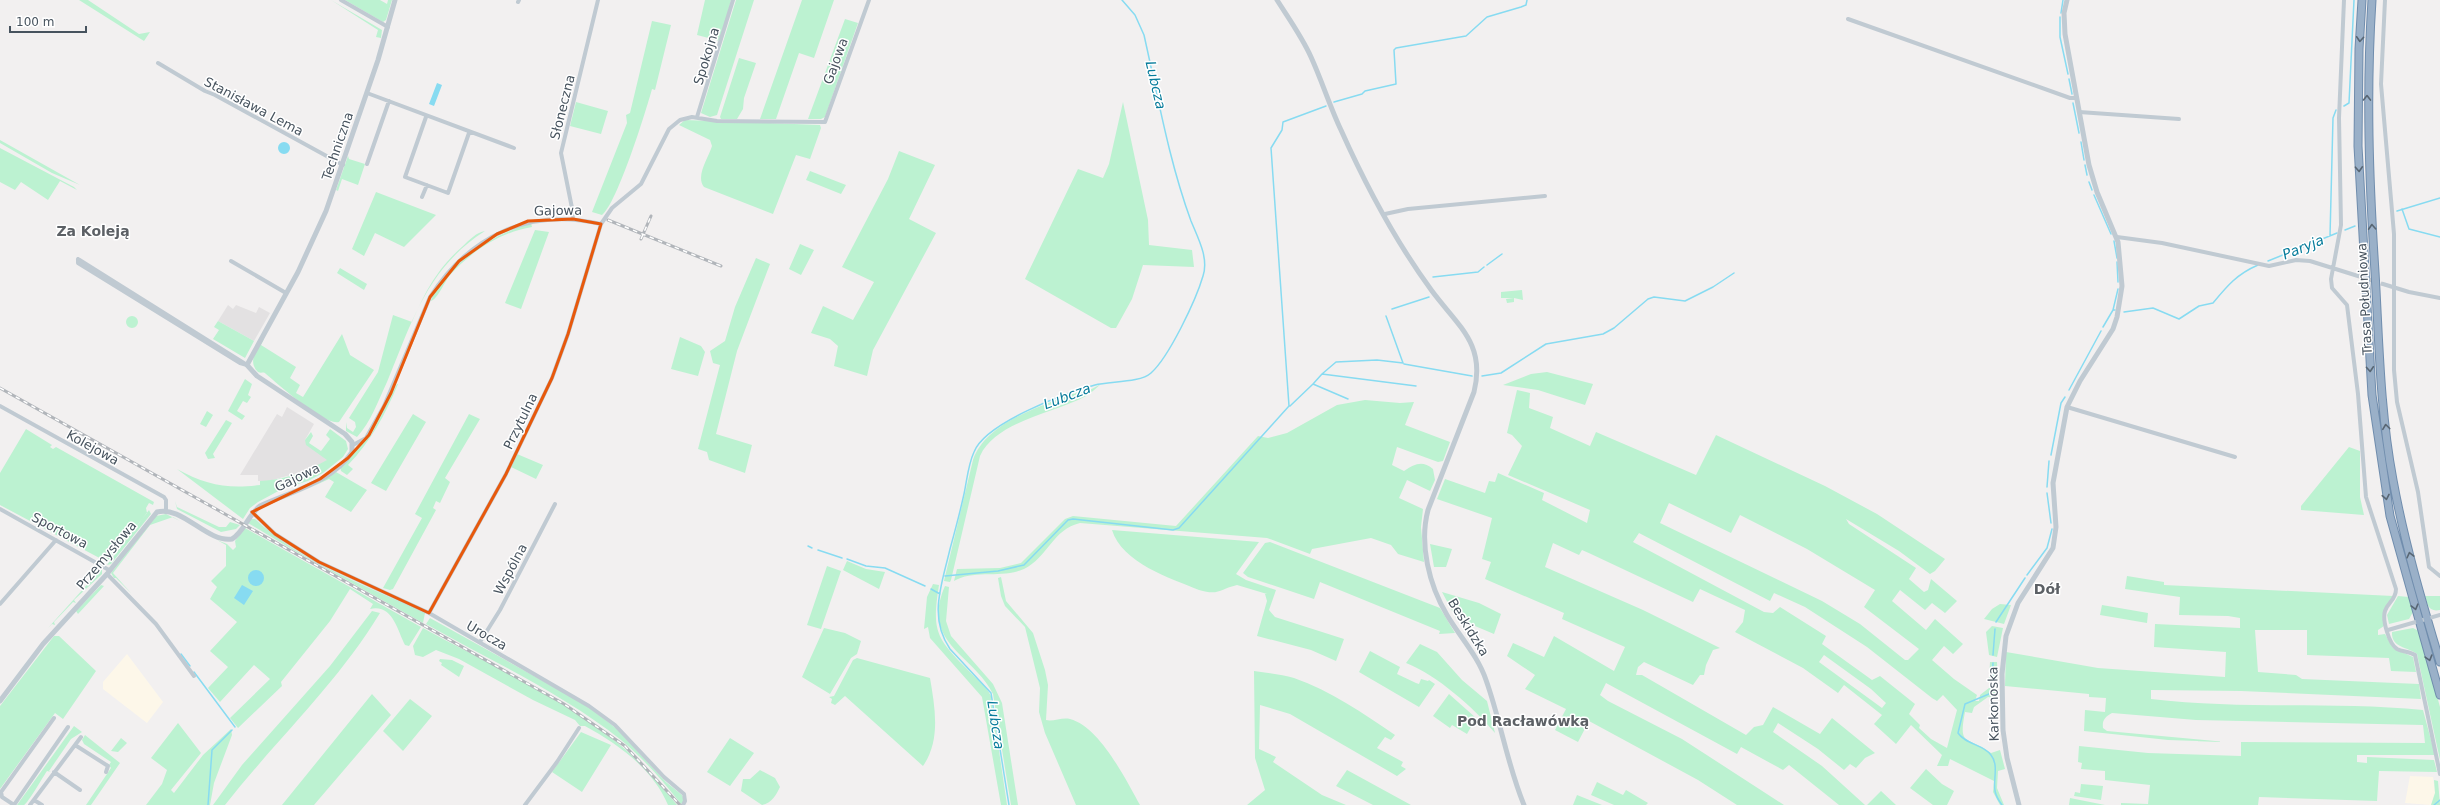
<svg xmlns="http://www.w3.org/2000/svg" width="2440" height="805" viewBox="0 0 2440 805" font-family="'DejaVu Sans',sans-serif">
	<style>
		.commercial { fill: #fdf7e9 }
		.education { fill: #e3e1e2 }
		.green { fill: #bcf2d1; fill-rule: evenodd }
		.water { fill: #87dbf1 }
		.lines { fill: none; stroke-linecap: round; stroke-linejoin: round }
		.stream { stroke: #87dbf1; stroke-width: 1.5 }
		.minor-tunnel { stroke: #c7c9cc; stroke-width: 4; stroke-dasharray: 4 2; stroke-linecap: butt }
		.trunk-casing { stroke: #708dad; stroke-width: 9 }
		.minor { stroke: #c0cad2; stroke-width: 4 }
		.tertiary { stroke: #c0cad2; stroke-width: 5 }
		.trunk { stroke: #9ab0c8; stroke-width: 7 }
		.rail-casing { stroke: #b1b5ba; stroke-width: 3 }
		.rail { stroke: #fff; stroke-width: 1.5; stroke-dasharray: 4.5; stroke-linecap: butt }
		.oneway { stroke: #586673 }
		.marked { fill: none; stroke: #e8590c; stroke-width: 3; stroke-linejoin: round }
		.labels { text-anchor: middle; stroke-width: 3; stroke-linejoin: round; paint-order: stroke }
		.street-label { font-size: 13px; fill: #47535e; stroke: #fff }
		.water-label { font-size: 14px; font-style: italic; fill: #077c9b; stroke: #fff }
		.neighbourhood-label { font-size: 14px; font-weight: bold; fill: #5c6065; stroke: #fff }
	</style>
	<rect width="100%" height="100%" fill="#f2f0f0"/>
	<path class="commercial" d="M127,654L163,702L147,723L103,689V682Z
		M2410,776L2433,777L2435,793L2431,805L2405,803Z"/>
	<path class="education" d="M228,305L233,309L236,305L256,313L259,307L270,313L254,341L218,321Z
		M287,407L314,424L305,440L328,460L312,469L269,481H258V475H240L277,414L282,417Z"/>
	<path class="green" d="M79,0H88L139,34L150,32L144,41Z
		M331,0L382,30L381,38L376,37L378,30Z
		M345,0H380L387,4L388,0H392L386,20L383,22Z
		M705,0H731L720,41L697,35Z
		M736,0H754L717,115L710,117L701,113Z
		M802,0H834L814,58L799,53L776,119H760Z
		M845,19L858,23L825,117L821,119H808Z
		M652,21L671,25L655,90L652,89C646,111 617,204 602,215L592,212L627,123L626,115L630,113Z
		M739,58L756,63L744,98L743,109L737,119H721L720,117Z
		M576,102L608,111L601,134L570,126Z
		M1123,102L1148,220L1149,245L1192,250L1194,267L1143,265L1132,299L1116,328H1111L1025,279L1078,169L1103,178L1109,164Z
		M685,120L820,125L821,128L810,159L796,155L773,214L704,187C695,176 709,157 712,146L710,140L679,125Z
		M0,140L80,185L52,173L0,143Z
		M0,148L74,187L77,190L60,181L48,200L21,182L15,190L0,182Z
		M899,151L935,165L909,219L936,233L873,350L867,376L834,366L838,346L830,339L811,333L823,306L853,320L874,282L842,267L888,179Z
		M348,156L349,159L365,164L358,185L342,179L338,191L336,190Z
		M810,171L846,185L841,194L806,180Z
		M376,192L436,215L404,247L375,233L364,256L352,249Z
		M531,223L532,227C500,232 471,252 450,275C445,281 437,300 431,301C433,293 440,285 446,278C467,252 496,234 531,223Z
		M535,230L549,232L521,309L505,303Z
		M485,231C427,268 412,322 387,382C378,401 371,422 357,437L346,431V422L347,428L353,432L356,427L355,422L349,418L378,372L393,315L412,322C426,290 437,269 463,246C469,240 477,232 485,231Z
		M800,244L814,250L801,275L789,269Z
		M756,258L770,264L737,351L716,434L752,445L745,473L709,460L707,452L698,449L720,365L713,363L710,351L725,341L735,307Z
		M340,268L367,284L364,290L337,273Z
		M1522,290L1523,300L1514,298V302L1507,303L1506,299L1514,298H1501V292Z
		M126 322a6 6 0 1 1 12 0a6 6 0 1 1-12 0Z
		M218,321L254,341L245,358L213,339L219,330L214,327Z
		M342,334L350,355L374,370L339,422C324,426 277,383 266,374C263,371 262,374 258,372C247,361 257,350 263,338L264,339L261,345L296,367L290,378L300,385L296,393L303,397Z
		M680,337L701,346L705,352L698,376L671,369Z
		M1547,372L1593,384L1585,405L1538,390L1503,385L1531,374Z
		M245,379L252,384L248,395L251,397L247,403L243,401L237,411L245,416L242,420L228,411Z
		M397,384H398C385,415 371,441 348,465L353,469L347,475L341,471L340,467L371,435Z
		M1101,384C1096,388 1091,393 1086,396C1055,413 996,421 980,456L951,580L950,582L944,581L973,460C987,419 1050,404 1087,388L1088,391Z
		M1517,390L1530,393L1529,408L1553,417L1550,428L1590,446L1596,432L1696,475L1716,435L1825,486L1877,514L1945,559L1935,571L1930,574L1899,551L1846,519L1849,524L1916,568L1909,579L1924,592L1928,590L1931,579L1957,601L1945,613L1932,603L1925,610L1900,590L1892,601L1926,630L1935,619L1963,644L1953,654L1944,646L1932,660L1954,679L1977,695L1975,701H1979L1980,695L1989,688H1997V698L1988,697L1974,707L1972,713L1965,712C1958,748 1967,735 1991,753L2000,750L2005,769L1998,771L1997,788L2004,805H2000L1993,792L1994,781L1950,759L1948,766H1937L1942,755L1911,725L1896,744L1874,724L1882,715L1844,685L1838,693L1803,668L1735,632L1743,622L1745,610L1700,589L1693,602L1591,554L1582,550L1579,555L1553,543L1545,567L1643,610L1720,648L1713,650L1706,665L1704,675H1700L1693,685L1644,662L1638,667L1636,675H1642L1746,735L1754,727L1763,725L1773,707L1820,734L1832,718L1875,753L1865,758L1856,768L1850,764L1844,770L1818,749L1778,723L1773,732L1822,766L1865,805H1839L1789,765L1783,770L1741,747L1737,754L1606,683L1600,695L1608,701L1682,739L1784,805H1737L1698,780L1589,721L1578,742L1555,730L1566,709L1525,689L1535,675L1507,656L1513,643L1544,657L1554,636L1614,671L1625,647L1562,619L1564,613L1485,579L1491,562L1482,559L1492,518L1437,499L1445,479L1485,493L1489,481L1495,482L1498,473L1544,493L1542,500L1587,523L1590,510L1508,475L1522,446L1512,435L1507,433ZM1669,503L1731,533L1740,515L1807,549L1875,590L1864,607L1919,649L1908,660H1905L1860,624L1822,601L1660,523ZM1639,533L1770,601L1774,593L1805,607L1867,647L1932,698L1937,701L1943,695L1957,710L1947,748L1931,739L1919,728L1920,725L1909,714L1915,704L1880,676L1872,680L1822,644L1826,636L1780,607L1773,613L1764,612L1633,542ZM1824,655L1871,689L1886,703L1882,708L1819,662Z
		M1365,400L1400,403L1414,402L1405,425L1450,442L1443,461L1438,462L1397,447L1392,465L1404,471C1415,464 1422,460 1433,469L1435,480L1430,491L1407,480L1399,498L1423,509L1421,527L1424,562L1398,554L1391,545L1371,538L1312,549L1310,554L1267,538L1080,523C1053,529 1047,558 1024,569C1002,579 974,569 954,581L957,569L1000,568L1021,563L1065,519L1073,516L1176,526L1258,436L1268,438L1287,433L1337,405Z
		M207,411L213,415L206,427L200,424Z
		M413,414L426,422L386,491L371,483Z
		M469,414L480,419L445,478L450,482L440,503L436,501L433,508L436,510L393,589L390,590L383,588L422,518L415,514Z
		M226,420L232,423L213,454L215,458L208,459L205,453Z
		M26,429L52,445L50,447L53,449L56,447L154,502L153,505L149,503L146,508L147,513L107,562L0,505V473Z
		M330,429L346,441L348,449L343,457L323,473L308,481L284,488L258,502L250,508L243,519L177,469C206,485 227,489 260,485V481C284,480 306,472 327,460L306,445L305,440L311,432L313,436L309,443L321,451L330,439L326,435Z
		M2349,447L2360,451V497L2364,515L2301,510V506Z
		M517,454L543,465L536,479L511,467Z
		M336,472L367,490L351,512L325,497L334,482L329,479L262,510L314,486Z
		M175,501L177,507L219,527H226L230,522L240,525L236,529L221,532L177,509Z
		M149,510L151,514L111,564L107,565Z
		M166,514L180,521L173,517L150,525L113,573L131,593L116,578H114L111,573L156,516Z
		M251,519H255C303,564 368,586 425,613L423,623L293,550L248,523Z
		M245,528L421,627L409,646L405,645C397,630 393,604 370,609L373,604L350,589L330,621L281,682L282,686L238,728L230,718L270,679L254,665L220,702L208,688L228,667L210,651L237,622L210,599L217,587L211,581L226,566V545L217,540L227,544L233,550L236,547L235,541Z
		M1112,530L1259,542L1236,574L1246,580L1276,590L1269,610L1275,617L1344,639L1336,661L1311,650L1257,636L1267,601L1265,594H1267L1237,585C1220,589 1219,596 1199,590C1170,578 1122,563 1112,530Z
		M1270,542L1440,608L1455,633L1439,634L1440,631L1320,582L1314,599L1248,577L1243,573L1265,543Z
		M1430,544L1452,549L1446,567H1434Z
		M847,561L866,569L885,572L879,589L843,570Z
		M827,566L841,571L821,629L807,625Z
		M102,568V574L74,600L76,603L73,602L54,622L55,625L52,624L48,628Z
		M2127,576L2164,582V585L2393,596C2387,609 2380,608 2384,626L2378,630V635L2385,634L2393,648L2413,657L2416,672L2391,671L2389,658L2307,655V630H2255L2258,672L2296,675L2302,679L2419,684L2421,699L2241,691L2151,690V699C2241,710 2333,701 2423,710L2435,755H2357V762L2367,763V757L2434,760L2437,772L2379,771L2377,801L2259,797L2258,805H2121V803L2148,804L2150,785L2105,780V771L2081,769L2082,763L2078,762L2079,746L2148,753L2241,756V742L2425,743L2423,725L2196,720L2112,713C2105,717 2102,720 2103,728L2107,731L2226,742L2168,740L2084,731L2085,710L2105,712L2106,698L2089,697V694L2005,686L2006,652L2098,668L2225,677L2226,652L2154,647L2155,624L2240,628V618L2228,616L2179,615L2180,597L2125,589Z
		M1001,577L1006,601L1033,633L1045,670L1048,685L1046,720C1053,722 1062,717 1070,719C1100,727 1126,780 1140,805H1076L1045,733L1039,712L1040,688L1025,627L1005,606L1001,596L998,578Z
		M933,584L939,585C932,630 935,637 967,669C976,679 985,684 991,696L1007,805H1001L982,697L930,638L928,627L924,629L927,597Z
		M101,585L104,586L78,614L76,611Z
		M945,586L949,587L946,621L951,636L993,684L1002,703L1018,805H1011L993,694C973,654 920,643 945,586Z
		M1442,592L1479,603L1501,614L1494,634L1456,618Z
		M2398,596L2409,597L2413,612L2409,619L2389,624L2387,615Z
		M2425,596H2440V610C2429,612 2428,606 2425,596Z
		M2000,604L2011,605L2004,624L1984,619L1992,609Z
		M2102,605L2148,613L2147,623L2100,615Z
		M372,611L380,613C337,684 276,740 225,805H213L242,765L330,666Z
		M430,618L586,705L617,729L666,782L682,795L684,801L681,804C663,781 644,759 621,740C562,693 491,661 426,624Z
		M1992,626L2003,628L1997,657L1989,655L1986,632Z
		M423,628C485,662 558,696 613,739C637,758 657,781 677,805H668C653,769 618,744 585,726H580L575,720L533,700L459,659L436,650L423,657L415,655L413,646Z
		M824,628L845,633L861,641L857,654L851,658L830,694L802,677Z
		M2413,628L2419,631L2440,707V760L2417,654C2408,647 2391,648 2392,632Z
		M54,636H59L96,671L63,719L55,713L0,789V706Z
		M1420,644L1437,652L1462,680L1487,701L1495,733C1474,708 1437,675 1406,663Z
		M1370,651L1400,667L1397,674L1416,683L1419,684L1421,679L1428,681L1429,680L1435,684L1419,707L1359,672Z
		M857,658L930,678C935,708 941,740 923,766L845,696L835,705L831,703L832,699L829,697L834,696L853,660Z
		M440,659L452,660L464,666L459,677L441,665L442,663L439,661Z
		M1990,662H1997L1998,684L1989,683Z
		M1254,671C1267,673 1282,674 1294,678C1331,691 1363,713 1395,735L1391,740L1385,737L1377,748L1403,762L1401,766L1406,769L1397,776L1290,714L1260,705L1259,749L1276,757L1273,762L1322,795L1346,805H1247L1265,790L1255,758Z
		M372,694L391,715L314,805H282Z
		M1449,694L1476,718L1467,734L1452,725L1450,728L1433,716Z
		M410,699L432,716L403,751L383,731Z
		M178,723L201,753L171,790L174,793L203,755L231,729L232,735L214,783L210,805H146L162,784L167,770L151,758Z
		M74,726L82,732L71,739L49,771L51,772L47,771C41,780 28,803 24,805C22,805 19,805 17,805Z
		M581,732L611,745L582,792L552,772Z
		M85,735L120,763L91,805H86L111,768L109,765L111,762L84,744L82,740Z
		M121,738L127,743L118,752L111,751Z
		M730,738L754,753L730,786L707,772Z
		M1926,769L1942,784L1954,791L1947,805H1933L1910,788Z
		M760,770L775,778L780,787C776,795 772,803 762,805L741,791L743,779H750Z
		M1347,770L1411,805H1373L1336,786Z
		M2434,780L2438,781L2440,805H2431L2435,793Z
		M1597,782L1623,795L1626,790L1648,803L1646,805H1614L1591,795Z
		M2081,784L2103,786L2101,800L2074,796L2075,792L2080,793Z
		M1881,791L1896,805H1867Z
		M1577,795L1602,805H1573Z
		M2070,798L2105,805H2069Z"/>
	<path class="water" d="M437,83L442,85L434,106L429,104Z
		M278 148a6 6 0 1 1 12 0a6 6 0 1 1-12 0Z
		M248 578a8 8 0 1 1 16 0a8 8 0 1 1-16 0Z
		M242,585L253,591L244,605L234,598Z"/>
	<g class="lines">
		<path class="stream" d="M2061,13L2063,0
			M2060,17V37L2068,74
			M2069,79L2072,94
			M1334,102L1362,94L1365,91L1396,84L1394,50L1396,48L1460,37L1466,36L1487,17L1521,7L1526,5L1527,0
			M2073,103L2079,133
			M2344,106L2349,103L2354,0
			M2081,142L2084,160
			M2085,165L2087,175
			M2089,182L2092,190
			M2094,195L2111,234
			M2402,209L2409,229L2440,237
			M2397,211L2440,198
			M2345,230L2355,226
			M2330,236L2333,118L2336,110
			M2114,241L2117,258
			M2268,261L2337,233
			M2117,262L2118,282
			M1487,265L1502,254
			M1433,277L1478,272L1484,267
			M1392,309L1429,297
			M2113,310L2118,289
			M2124,312L2153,308L2179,319L2199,306L2213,303C2227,286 2237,274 2258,265
			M2103,327L2113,310H2115
			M1404,364L1472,376
			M1322,374L1336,362L1377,360L1403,363L1386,316
			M1482,376L1501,373L1546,344L1603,334L1614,328L1648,299L1654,297L1685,301L1713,287L1734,273
			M1313,384L1322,374L1416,386
			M2069,390L2101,331
			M1290,406L1313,384L1348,399
			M2051,455L2061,403L2065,397
			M2047,487L2049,461
			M2047,493L2051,523
			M808,546L812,548
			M818,550L842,558
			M847,559L866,566L885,568L925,586
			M2027,575L2047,548L2052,529
			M945,576L998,571L1024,565L1068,520L1073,519L1173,530L1179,528L1289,406L1271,148L1282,130L1283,122L1326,106
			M931,589L940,594
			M1996,622L2025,578
			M181,654L190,666
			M1993,655L1995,629
			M1993,663L1992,687L1989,694L1965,704L1958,733C1966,745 1983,744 1991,755C1999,765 1993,779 1995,791C1996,796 1999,801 2002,805
			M194,672L235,727
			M208,805L212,750L232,730
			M1009,805L991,693L950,649C928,617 942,584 950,549C955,531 960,512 964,494C967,480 968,465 974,452C985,423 1065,393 1095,385C1109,381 1140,383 1151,373C1169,357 1196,300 1203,276C1209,258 1198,238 1191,221C1169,161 1158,97 1144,35L1135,15L1122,0
			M2434,805L2440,800"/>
		<path class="minor-tunnel" d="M2358,276L2383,284"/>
		<defs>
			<path id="trunk" d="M2362,0L2359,49L2358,146L2372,395L2390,516L2440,695
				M2372,0C2366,93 2369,179 2375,272C2379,341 2380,411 2393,480C2404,541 2422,602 2440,662"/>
		</defs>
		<use href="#trunk" class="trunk-casing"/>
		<path class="minor" d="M341,0L388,27
			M2344,0L2339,118L2341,225L2331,279L2332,288L2347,305L2358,394L2366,497L2396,589C2396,600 2388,602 2385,611C2382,620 2389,644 2397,649C2403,652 2409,651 2415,655L2440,774
			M2385,0L2381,84L2394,234V370L2397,402L2418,492L2429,567L2440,576
			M518,2L519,0
			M1848,19L2070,98H2076
			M158,63L205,91L215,95L343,165
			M367,93L514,148
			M2079,112L2179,119
			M426,117L405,177L448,193L469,133
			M697,117L733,0
			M367,164L389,101
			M422,197L427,185
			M1385,214L1408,209L1545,196
			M573,219L572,208L561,153L598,0
			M2117,237L2162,243L2269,266L2296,260L2310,261L2358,276
			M78,259V263L240,363L247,365
			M78,259L247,365
			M231,261L286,293
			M2383,284L2409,292L2440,298
			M0,406L164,497L166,500V511
			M2067,407L2235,457
			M353,445L366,438L384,406L430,297C469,236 529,207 601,224
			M0,509L109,570
			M252,512L275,534L319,562L429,613L589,706L615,725L664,777L684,794L685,801L683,805
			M107,574L156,624L194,676
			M0,604L56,540
			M429,613L506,474L552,378L568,334L601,224L612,208L641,184L669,129L680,120L692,117L717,121L825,122L869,0
			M2388,630L2440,615
			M480,642L500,610L555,504
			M75,745L108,766L106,772
			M54,772L80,790
			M34,800L42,805
			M14,805L2,797L1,792L54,718
			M14,805L68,727
			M30,805L81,737
			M525,805L557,762L579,728"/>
		<path class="tertiary" d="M1277,0C1289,19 1302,37 1311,57C1322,81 1330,107 1341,130C1366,186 1396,242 1432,291C1458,326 1486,344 1474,392L1428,510C1419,544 1429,585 1447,615C1460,637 1478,656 1486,680C1501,722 1507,764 1524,805
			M0,701L43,644L107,574L157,512C182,505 207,543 232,539C244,532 248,515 260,506C290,492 333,482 352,452V442L345,434L257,376L247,365L298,272L326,211L378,60L395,0
			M2019,805L2007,758L2003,730L2002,674L2006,636L2018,603L2053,548L2056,527L2053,483L2067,407L2080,381L2113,329L2117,317L2122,286L2118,242L2097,192L2089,165L2065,34L2064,13L2067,0"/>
		<use href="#trunk" class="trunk"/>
		<defs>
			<path id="rail" d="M608,220L721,266
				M641,239L651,216
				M0,388L564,704L625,746L680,805"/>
		</defs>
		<use href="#rail" class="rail-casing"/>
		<use href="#rail" class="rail"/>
	</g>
	<defs><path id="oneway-chevron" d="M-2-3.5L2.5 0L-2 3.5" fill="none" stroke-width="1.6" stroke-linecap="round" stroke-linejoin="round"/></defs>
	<g class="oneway">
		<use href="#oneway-chevron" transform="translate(2360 39) rotate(94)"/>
		<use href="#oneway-chevron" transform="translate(2367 98) rotate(-89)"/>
		<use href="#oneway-chevron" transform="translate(2359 169) rotate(87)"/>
		<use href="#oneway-chevron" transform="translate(2372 227) rotate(-93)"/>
		<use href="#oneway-chevron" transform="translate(2370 369) rotate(86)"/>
		<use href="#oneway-chevron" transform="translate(2386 427) rotate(-97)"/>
		<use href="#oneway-chevron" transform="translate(2386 497) rotate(79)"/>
		<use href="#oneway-chevron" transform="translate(2410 555) rotate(-104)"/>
		<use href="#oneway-chevron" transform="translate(2415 607) rotate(75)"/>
		<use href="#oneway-chevron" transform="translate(2429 658) rotate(74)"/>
	</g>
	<path class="marked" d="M573,219L601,224L568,334L552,378L506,474L429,613L319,562L275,534L252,512L320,479L348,458L369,435L391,393L430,297L459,261L497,234L528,221Z"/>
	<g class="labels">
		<g class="street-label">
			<text transform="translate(706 56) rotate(-73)" y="5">Spokojna</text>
			<text transform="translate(835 61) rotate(-70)" y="5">Gajowa</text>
			<text transform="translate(254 106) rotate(28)" y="5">Stanisława Lema</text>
			<text transform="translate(562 107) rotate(-76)" y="5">Słoneczna</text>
			<text transform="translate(337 146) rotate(-71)" y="5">Techniczna</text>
			<text transform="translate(558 210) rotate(-1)" y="5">Gajowa</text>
			<text transform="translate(2364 299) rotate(-93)" y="5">Trasa Południowa</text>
			<text transform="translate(520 421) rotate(-64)" y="5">Przytulna</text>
			<text transform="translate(93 447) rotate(29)" y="5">Kolejowa</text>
			<text transform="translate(297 477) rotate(-26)" y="5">Gajowa</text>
			<text transform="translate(60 530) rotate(28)" y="5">Sportowa</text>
			<text transform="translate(106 555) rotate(-50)" y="5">Przemysłowa</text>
			<text transform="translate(510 569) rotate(-62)" y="5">Wspólna</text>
			<text transform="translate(1469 627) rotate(58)" y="5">Beskidzka</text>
			<text transform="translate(487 635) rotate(30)" y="5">Urocza</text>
			<text transform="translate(1993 704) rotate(-91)" y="5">Karkonoska</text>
		</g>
		<g class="water-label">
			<text transform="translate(1156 85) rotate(77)" y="5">Lubcza</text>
			<text transform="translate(2303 247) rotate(-22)" y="5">Paryja</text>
			<text transform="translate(1067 396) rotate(-21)" y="5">Lubcza</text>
			<text transform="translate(996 725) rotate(81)" y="5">Lubcza</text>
		</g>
		<g class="neighbourhood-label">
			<text x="93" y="236">Za Koleją</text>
			<text x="2047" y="594">Dół</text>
			<text x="1523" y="726">Pod Racławówką</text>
		</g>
	</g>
	<path d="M10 26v6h76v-6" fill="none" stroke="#47535e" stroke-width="2"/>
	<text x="16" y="26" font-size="12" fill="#47535e" stroke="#ffffff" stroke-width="3" paint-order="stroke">100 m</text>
</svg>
